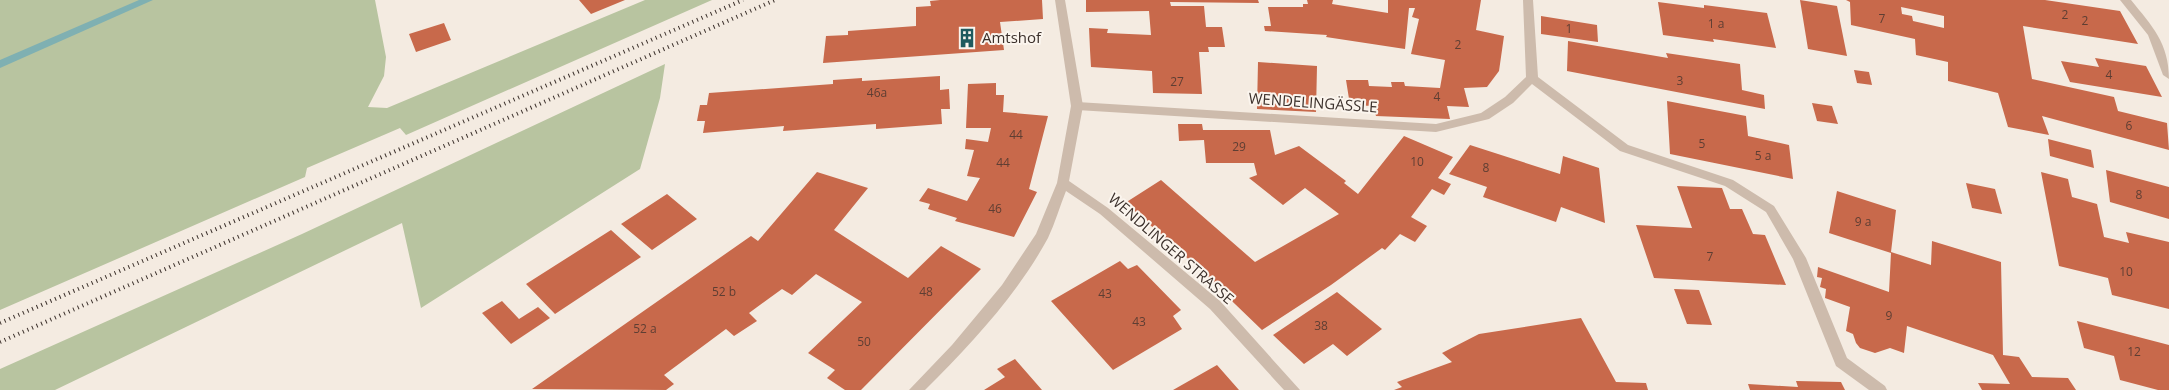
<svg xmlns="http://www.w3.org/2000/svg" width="2169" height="390" viewBox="0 0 2169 390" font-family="'Open Sans',sans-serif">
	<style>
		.green { fill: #b8c4a0 }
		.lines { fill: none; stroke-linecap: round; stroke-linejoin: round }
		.stream { fill: #7fb0b2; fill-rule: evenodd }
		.building { fill: #c8694b; fill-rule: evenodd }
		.lane { fill: #cdbbac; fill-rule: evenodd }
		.street { fill: #cdbbac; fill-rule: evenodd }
		.rail { stroke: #3b302b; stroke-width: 4; stroke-dasharray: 1 4; stroke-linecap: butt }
		.labels { text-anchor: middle; stroke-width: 4; stroke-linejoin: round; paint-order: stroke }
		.number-label { font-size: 12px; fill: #5e3e33 }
		.poi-label { font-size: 15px; fill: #3b302b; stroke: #fbf5ee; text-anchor: start }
		.street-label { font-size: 15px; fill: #3b302b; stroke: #fbf5ee }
	</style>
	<rect width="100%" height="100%" fill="#f4ebe1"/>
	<path class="green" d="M0,0H375L386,57L384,76L368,107L387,108L645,0H712L406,135L400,128L307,168L305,177L0,310Z
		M665,64L660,98L640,169L421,308L402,223L55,390H0V369L302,234Z"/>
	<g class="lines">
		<path class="stream" d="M139,0H153L0,68V60Z"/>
	</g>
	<path class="building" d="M579,0H625L591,14Z
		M940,0H1042L1043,19L1000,22L1004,50L823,63L826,36L848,35V31L916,26V7L931,6L930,1Z
		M1086,0H1258L1259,3L1170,2L1171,6H1204L1206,27H1222L1225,47H1208L1209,52H1199L1202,94L1153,93L1152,71L1091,67L1090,50L1089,28L1108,29L1107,33L1151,35L1149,11L1086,12Z
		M1307,0H1333L1332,4L1388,13V0H1481L1476,30L1504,36L1499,71L1487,87L1464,88L1469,107L1447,106L1450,119L1376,116L1373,106L1350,105L1346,80H1368L1369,86L1392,87L1391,82H1404L1405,86L1440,88L1445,60L1411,54L1419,19L1412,17L1415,8H1409L1405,49L1326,37L1327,35L1265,31L1264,26H1271L1268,7H1303V4H1308Z
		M1800,0L1837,6L1847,56L1808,49Z
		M1846,0H2045L2120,11L2138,44L2023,26L2032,79L2114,97L2118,111L2167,123L2169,150L2042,116L2049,135L2008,127L1998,93L1948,81V62L1916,55L1915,39L1851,25L1850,2ZM1901,7L1944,16V28L1913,21L1912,16L1902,14Z
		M1658,2L1704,8V5L1767,13L1776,48L1713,39L1714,42L1663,35Z
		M1541,16L1597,25L1598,42L1541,34Z
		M444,23L451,40L416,52L409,34Z
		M1568,41L1668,58L1666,53L1740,64L1742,90L1764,95L1765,109L1567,71Z
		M2095,58L2146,66L2162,97L2070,82L2061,61L2099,67Z
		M1258,62L1317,66L1316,112L1257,109Z
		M1854,70L1869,72L1872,85L1857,83Z
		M940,76V90L949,89L950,109H941L942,124L876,129V124L783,131L784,126L703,133L705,121H697L700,105H707L709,93L833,84V80L862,78V81Z
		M996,83V95H1004L1003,112L1048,116L1029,189L1037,192L1014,237L955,221L957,218L928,209L930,204L919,201L928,188L967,201L980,178L967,176L974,150L965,149L966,139L988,142L991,128H966L968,84Z
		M1667,101L1746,116L1748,136L1789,145L1793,179L1670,154Z
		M1812,103L1832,106L1838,124L1817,121Z
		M1178,124H1202L1203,130H1270L1275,155L1299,146L1346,181L1344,183L1358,194L1404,136L1453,157L1438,178L1451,184L1444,195L1432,189L1411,217L1427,226L1415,242L1400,234L1385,250L1382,248L1331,285L1262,330L1182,253L1125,203L1161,180L1255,262L1339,214L1305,188L1283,205L1249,178L1257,175L1254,163H1206L1204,140L1179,141Z
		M2048,139L2091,150L2094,168L2050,156Z
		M1470,145L1560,174L1563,156L1599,168L1605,223L1561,207L1556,222L1483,197L1487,187L1449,174Z
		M2106,170L2169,187V219L2110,202Z
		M817,172L868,188L834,230L908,278L941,246L981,269L861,390H845L827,378L835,370L808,353L862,302L816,274L792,295L782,289L749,313L757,321L734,336L726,329L664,375L674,384L666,390L532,389L751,236L758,241Z
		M2041,172L2068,179L2072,197L2097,204L2104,237L2129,243L2126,232L2169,242V309L2112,295L2108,278L2059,266Z
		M1966,183L1995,189L2002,214L1972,208Z
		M1677,186L1722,188L1730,209H1742L1753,234L1765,235L1786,285L1654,278L1636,225L1692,228Z
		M1837,191L1896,210L1891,252L1931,265L1932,241L2001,262L2003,355L2019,357L2032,377L2068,378L2076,390H1982L1978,383L2010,384L1993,355L1907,326L1904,353L1890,348L1875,353L1860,348L1856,343L1853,334L1846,331L1850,307L1825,298L1826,289L1820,287L1822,278L1817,277L1818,267L1889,292L1891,253L1829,233Z
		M667,194L697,219L652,250L621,224Z
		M611,230L641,257L555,314L526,284Z
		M1120,261L1128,269L1137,265L1181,310L1173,316L1182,329L1113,370L1051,301Z
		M1674,289L1699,290L1712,325L1687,324Z
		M1337,292L1382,329L1347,356L1333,344L1304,364L1273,335Z
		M502,301L519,319L538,307L550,318L511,344L482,313Z
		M1581,318L1616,382L1646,383L1648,390H1394L1402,387L1397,382L1452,362L1442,353L1479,334Z
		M2077,321L2169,345V390H2158L2120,380L2114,356L2084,348Z
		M1015,359L1042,390H984L1005,377L997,369Z
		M1217,365L1239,390H1173Z
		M1796,381L1841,382L1845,390H1750L1748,384L1798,387Z"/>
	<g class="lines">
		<path class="lane" d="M1523,0H1533L1538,77L1628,145L1733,180L1774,206L1806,258L1847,358L1885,386L1887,390H1869L1836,366L1793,259L1766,212L1725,186L1620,151L1532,84L1513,103L1489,119L1436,132L1077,110L1071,106L1077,102L1436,124L1481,113L1505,97L1526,77Z"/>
		<path class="street" d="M1055,0H1065L1083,106L1069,181L1108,208L1220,301L1300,390H1284L1210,309L1100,214L1066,191C1060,206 1055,223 1048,238C1017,295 971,344 925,390H909L952,345L1002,285L1036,234L1057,183L1071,106Z
			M2120,0H2131C2152,26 2169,43 2169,79L2163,75L2148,35Z"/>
		<path class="rail" d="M0,323L743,0
			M0,342L775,0"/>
	</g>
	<defs>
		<symbol id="building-bare" viewBox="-9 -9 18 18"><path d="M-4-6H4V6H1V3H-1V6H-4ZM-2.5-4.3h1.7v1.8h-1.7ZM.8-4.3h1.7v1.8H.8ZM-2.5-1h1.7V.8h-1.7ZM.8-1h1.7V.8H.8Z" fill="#1f5a5e" stroke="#fbf5ee" stroke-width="2.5" paint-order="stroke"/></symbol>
	</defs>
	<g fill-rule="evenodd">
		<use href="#building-bare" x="953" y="24" width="28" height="28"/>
	</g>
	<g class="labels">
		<g class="number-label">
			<text x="2065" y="19">2</text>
			<text x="1882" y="23">7</text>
			<text x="2085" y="25">2</text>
			<text x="1716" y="28">1 a</text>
			<text x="1569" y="33">1</text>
			<text x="1458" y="49">2</text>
			<text x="2109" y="79">4</text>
			<text x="1680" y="85">3</text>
			<text x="1177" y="86">27</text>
			<text x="877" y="97">46a</text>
			<text x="1437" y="101">4</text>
			<text x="2129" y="130">6</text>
			<text x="1016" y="139">44</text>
			<text x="1702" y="148">5</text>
			<text x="1239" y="151">29</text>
			<text x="1763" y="160">5 a</text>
			<text x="1417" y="166">10</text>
			<text x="1003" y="167">44</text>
			<text x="1486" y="172">8</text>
			<text x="2139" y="199">8</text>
			<text x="995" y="213">46</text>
			<text x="1863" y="226">9 a</text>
			<text x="1710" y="261">7</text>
			<text x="2126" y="276">10</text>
			<text x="724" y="296">52 b</text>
			<text x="926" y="296">48</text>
			<text x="1105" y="298">43</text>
			<text x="1889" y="320">9</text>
			<text x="1139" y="326">43</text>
			<text x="1321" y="330">38</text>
			<text x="645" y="333">52 a</text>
			<text x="864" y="346">50</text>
			<text x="2134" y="356">12</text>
		</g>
		<g class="poi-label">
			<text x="982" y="43">Amtshof</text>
		</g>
		<g class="street-label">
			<text transform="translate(1313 103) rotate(4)" y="5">WENDELINGÄSSLE</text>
			<text transform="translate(1171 249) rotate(41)" y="5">WENDLINGER STRASSE</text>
		</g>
	</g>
</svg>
